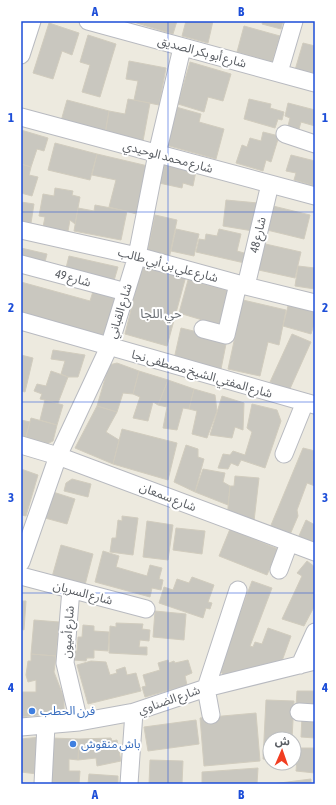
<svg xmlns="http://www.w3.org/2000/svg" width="336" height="805" viewBox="0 0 336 805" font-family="'Asap Condensed','Noto Sans Arabic',sans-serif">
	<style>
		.building { fill: #c9c7bf; stroke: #d1ccbe }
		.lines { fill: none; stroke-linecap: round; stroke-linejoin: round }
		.minor-casing { stroke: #b8bac0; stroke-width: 19 }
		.minor { stroke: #fff; stroke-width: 17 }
		.grid { fill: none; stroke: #1d4ed8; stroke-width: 1; stroke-opacity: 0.55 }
		.shop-dot { fill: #3f7fe0; stroke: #fff; stroke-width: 1.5 }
		.labels { text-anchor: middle; stroke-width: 4; stroke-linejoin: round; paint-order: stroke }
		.street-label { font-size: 12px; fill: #585c62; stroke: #fff }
		.shop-label { font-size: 12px; fill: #366cbe; stroke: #fff; text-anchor: start }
		.neighbourhood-label { font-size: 13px; fill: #696e74; stroke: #fff }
		.neatline { fill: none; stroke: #1d4ed8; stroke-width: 1.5 }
		.grid-label { font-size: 13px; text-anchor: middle; font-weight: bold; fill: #1d4ed8 }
	</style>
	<rect width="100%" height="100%" fill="#edeadf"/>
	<path class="building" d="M131,21H145L143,25Z
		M145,21H177L173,34L143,25Z
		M186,21H213L208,43L182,36Z
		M263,21H283L281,29L262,24Z
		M49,23L79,33L72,55L62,51L53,79L33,73Z
		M244,26L280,36L272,62L237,52Z
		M88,35L116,44L100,97L82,92L90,65L80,62Z
		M303,43L315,46V75L295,70Z
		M129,61L166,68L159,105L134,100L138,81L126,79Z
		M190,62L231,74L223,101L208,97L204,112L178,104Z
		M128,99L150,103L143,141L105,134L109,111L125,114Z
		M249,99L271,104L270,108L284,112L282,120L278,119L275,128L244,119Z
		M67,100L109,111L105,134L61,121Z
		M288,103L315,110V126L301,122L299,129L288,126L290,118L285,116Z
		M176,107L201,114L199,122L224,129L216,159L166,145Z
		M21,130L48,138L44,151L37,149L31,167L21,164Z
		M263,132L279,136L271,162L266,160L263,171L236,163L242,145L247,147L250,138L261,141Z
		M55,143L97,154L90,180L48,170Z
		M97,154L148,166L137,214L109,207L116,180L92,175Z
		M291,155L315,161V186L294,180L296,173L286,171Z
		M21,164L31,167L29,175L38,177L32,196L21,193Z
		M163,164L196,171L193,186L183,183L182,188L159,183Z
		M55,188L73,191L72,195L80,197L75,224L70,220L68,231L43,227L45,217L39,216L43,194L54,196Z
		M226,200L258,203L253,231L223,226Z
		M21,202L34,204L31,223L21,221Z
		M95,205L127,211L121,240L74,231L78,208L94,211Z
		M273,206L310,215L304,239L267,230Z
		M155,215L177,220L169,259L147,254Z
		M176,229L199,234L194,256L171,251Z
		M219,229L241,234L237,251L251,255L249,264L196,252L199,239L205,240L206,234L217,236Z
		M261,243L301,252L295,278L254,269Z
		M21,248L47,254L44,266L21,260Z
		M69,256L118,267L113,284L65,272Z
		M142,265L186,276L167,346L125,334Z
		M298,266L315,268V289L295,286Z
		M188,280L229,291L219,325L179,313Z
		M21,282L90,301L95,285L117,292L105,336L21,312Z
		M243,300L286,310L279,345L268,342L260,376L228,369Z
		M289,302L315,309V321L311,334L283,326Z
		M181,328L227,339L221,369L174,359Z
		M292,334L311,342L289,391L270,382Z
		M53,350L85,355L78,377H68L61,374L65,361L51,359Z
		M21,355L33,358L25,392L21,391Z
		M117,363L139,371L133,394L123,393L117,412L97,406L109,365Z
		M51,371L68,377L58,403L40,399L42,394L34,391L37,384L46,386Z
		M139,371L168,380L158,405L153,402L148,421L133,418L140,397L133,394Z
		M168,380L194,389L189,409L183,408L177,430L163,428L167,407L158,405Z
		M194,389L215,395L217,411L207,438L192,434L197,411L189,409Z
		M222,396L244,403L243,430L235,427L232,438L210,435Z
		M45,400L63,405L57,425L40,420Z
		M252,404L277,410L281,421L265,468L241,460L238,466L231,463L228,469L218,468L223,454L230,455L233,451L245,455L252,432L247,428Z
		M97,406L117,412L106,432L119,440L113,464L75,448Z
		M31,418L57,425L53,441L45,445L25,440Z
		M21,420L30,422L25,440L21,439Z
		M122,429L177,443L168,480L113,464Z
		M186,445L198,449V457L204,459L195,492L174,482Z
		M303,448L315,451L313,461H315V486L307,483L297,510L298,516L289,537L269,530Z
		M21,469L38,475L26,516L21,515Z
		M203,469L225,473L223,482L230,486L228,505L195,492Z
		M235,476L259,478L254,521L227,519L230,486H234Z
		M72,479L91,484L88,497L64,491L66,483Z
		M53,492L75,499L67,524L45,518Z
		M122,516L138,518L133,555L110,552L112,538H116L118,520L122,521Z
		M306,520L315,525V545L298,538Z
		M147,521L173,525L168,560L143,557Z
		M176,528L205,531L202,554L173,550Z
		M230,529L278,549L267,575L219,556Z
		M61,545L93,554L85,585L52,577Z
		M103,551L119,556L116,567L147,576L150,565L162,568L159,579L163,580L161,590L152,588L150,597L95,582Z
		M307,561L315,567V605L304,626L282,619L302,576L297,573Z
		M192,577L214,585L208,602L212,603L210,609L206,608L203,618L159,603L164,587L173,590L177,579L189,583Z
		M252,581L272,588L250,646L253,647L255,642L262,644L268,628L291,636L282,661L224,676L219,669Z
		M21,601H26L24,630L21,629Z
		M155,611L186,614L184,640L153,637Z
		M34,620L59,622L56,656L31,654Z
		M116,623L143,624L142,629L150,630L149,641L140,640L139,647H147V655L109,653L110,626L116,627Z
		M83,625L94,626V631L109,632L108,651L94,650V658H87L86,661L73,660V651H77L78,637H82Z
		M31,654L56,656L54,672L64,698V712L21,717V692H36V680L28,682L26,675L28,661H31Z
		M168,660L169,663L174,661L175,663L188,660L192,673L185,676L187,685L145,697L142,687L146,686L143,675L160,670L158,663Z
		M91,661L106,662L110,675L117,673L116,670L125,667L127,675L136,673L141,691L88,704L77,665Z
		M297,691H315V707L296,706Z
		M266,700L294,701L292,739H270V760L263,759Z
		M256,713L260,761L204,766L200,718Z
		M302,716L315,717V738L301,737Z
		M196,720L199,744L148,751L144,727Z
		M41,737L37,774L21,772V739Z
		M51,738L79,739L78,760L69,759V771H80L79,784H49Z
		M111,738L112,741L117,740L121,761L97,766L96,758L78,760L79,739Z
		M298,748H315V773L296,771Z
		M150,760L183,761L182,784H149Z
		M258,768L257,784H202V772Z
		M89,774L118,776V784H88Z
		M311,779V784H272Z"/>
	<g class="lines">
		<defs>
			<path id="minor" d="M88,21L315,83
				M21,55L32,21
				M279,72L294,21
				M21,117L315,196
				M285,134L315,144
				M21,230L137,256L246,286L315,303
				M21,264L126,292
				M246,286L270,184
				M21,321L315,405
				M203,329L226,335L238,284
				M21,445L58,456L315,552
				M284,454L305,402
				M21,562L58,456L109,347L137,256L157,154L182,48
				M279,570L289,543
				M21,576L146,609
				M71,589L65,663L79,722
				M300,665L315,632
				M299,712L315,713
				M211,715L206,688L238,590
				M21,727L79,722L134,712L206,688L315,661
				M43,784L46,725
				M129,784L134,712"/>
		</defs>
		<use href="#minor" class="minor-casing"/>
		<use href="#minor" class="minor"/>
	</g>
	<path class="grid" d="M168,21V784M21,212H315M21,402H315M21,593H315"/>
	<g class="shop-dot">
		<circle cx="32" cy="711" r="4"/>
		<circle cx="73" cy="744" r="4"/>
	</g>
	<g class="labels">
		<g class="street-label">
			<text transform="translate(202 52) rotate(15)" y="4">شارع أبو بكر الصديق</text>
			<text transform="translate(168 157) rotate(15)" y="4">شارع محمد الوحيدي</text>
			<text transform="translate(258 235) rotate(-77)" y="4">شارع 48</text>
			<text transform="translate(168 265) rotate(15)" y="4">شارع علي بن أبي طالب</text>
			<text transform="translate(73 278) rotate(15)" y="4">شارع 49</text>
			<text transform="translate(120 311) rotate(-73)" y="4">شارع القباني</text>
			<text transform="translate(202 374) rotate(16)" y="4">شارع المفتي الشيخ مصطفى نجا</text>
			<text transform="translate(168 497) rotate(21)" y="4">شارع سمعان</text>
			<text transform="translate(83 593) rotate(15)" y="4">شارع السريان</text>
			<text transform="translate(68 632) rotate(-86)" y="4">شارع أميون</text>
			<text transform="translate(169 700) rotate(-19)" y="4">شارع الضناوي</text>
		</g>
		<g class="shop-label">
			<text x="40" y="715">فرن الحطب</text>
			<text x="81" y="748">باش منقوش</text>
		</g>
		<g class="neighbourhood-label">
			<text x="161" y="318">حي اللجا</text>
		</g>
	</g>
	<rect width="336" height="805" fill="none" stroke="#ffffff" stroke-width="44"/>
	<g transform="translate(282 751) rotate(2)"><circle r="19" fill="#ffffff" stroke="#bcbec0"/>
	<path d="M0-3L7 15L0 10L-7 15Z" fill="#f13d21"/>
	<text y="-6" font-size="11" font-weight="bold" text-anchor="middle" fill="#585c62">ش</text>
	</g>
	<rect x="22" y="22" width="292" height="761" class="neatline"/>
	<g class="grid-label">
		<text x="95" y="16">A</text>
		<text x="241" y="16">B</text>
		<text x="11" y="122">1</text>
		<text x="325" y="122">1</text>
		<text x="11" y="312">2</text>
		<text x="325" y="312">2</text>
		<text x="11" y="502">3</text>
		<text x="325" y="502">3</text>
		<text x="11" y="692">4</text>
		<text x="325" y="692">4</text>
		<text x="95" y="799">A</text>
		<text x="241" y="799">B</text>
	</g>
</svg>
